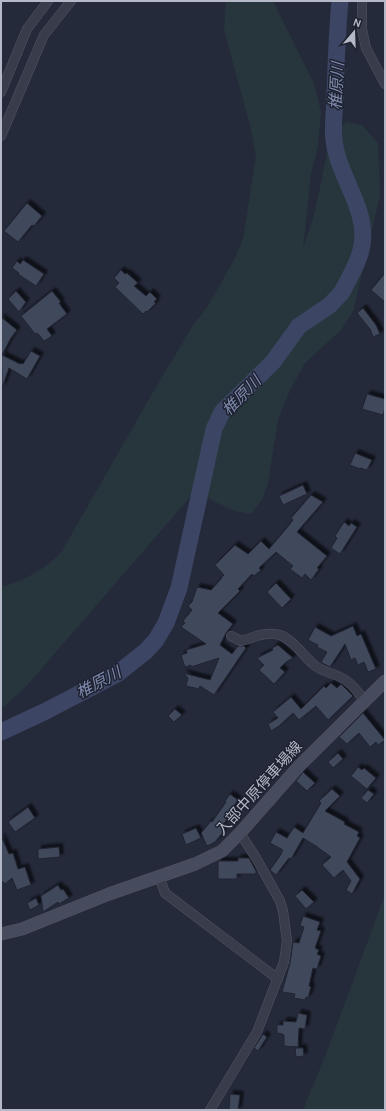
<svg xmlns="http://www.w3.org/2000/svg" width="386" height="1111" viewBox="0 0 386 1111" font-family="Karla,'Noto Sans JP',sans-serif">
	<style>
		.green { fill: #27363c }
		.lines { fill: none; stroke-linecap: round; stroke-linejoin: round }
		.river { stroke: #3c4563; stroke-width: 17 }
		.building { fill: #41485b; stroke: #202432; filter: url(#shadow) }
		.minor-casing { stroke: #515563; stroke-width: 10 }
		.secondary-casing { stroke: #515563; stroke-width: 13 }
		.minor { stroke: #393d4b; stroke-width: 9 }
		.secondary { stroke: #474b5e; stroke-width: 12 }
		.labels { text-anchor: middle; stroke-width: 3; stroke-linejoin: round; paint-order: stroke }
		.street-label { font-size: 15px; fill: #b4b8c7; stroke: #1e2230 }
		.water-label { font-size: 16px; font-style: italic; fill: #7e89ac; stroke: #1e2230 }
	</style>
	<defs>
		<filter id="shadow"><feDropShadow dx="3.5" dy="-3.5" stdDeviation="1" flood-color="#0009"/></filter>
	</defs>
	<rect width="100%" height="100%" fill="#252a3b"/>
	<path class="green" d="M226,1H273L314,84L321,112L318,146L311,173L303,249L315,212L327,153L334,132L347,122L362,125L378,143L380,195L353,311L341,330L305,363L291,388L278,419L268,483L262,500L251,514L235,511L209,499L204,481L23,690L1,709V587C22,582 48,568 62,551L163,375L194,324L208,306L234,260L243,239L256,156L250,125L224,30Z
		M385,895V1110H303L326,1054Z"/>
	<g class="lines">
		<path class="river" d="M1,732L44,712L117,674L146,651L156,640L166,623L179,588L214,429L222,412L273,362L299,326L330,305L342,292C349,278 358,264 361,250C371,211 338,178 334,140C332,126 335,109 335,95C336,63 337,32 340,1"/>
	</g>
	<path class="building" d="M27,203L42,216L34,226L32,225L18,242L4,231Z
		M23,260L44,274L36,286L18,274L19,273L12,268L17,261L20,264Z
		M121,270L125,274L127,273L138,283L134,286L146,296L150,292L157,299L154,302L156,303L147,312L146,311L143,314L115,287L119,283L114,278Z
		M385,273V302L371,290Z
		M16,291L26,302L19,312L8,299Z
		M52,291L61,302L59,303L67,314L47,329L52,336L44,341L39,335L37,333L35,334L21,316Z
		M363,308L376,325L380,334L373,337L370,329L357,313Z
		M1,317L17,330L11,338L2,355L20,364L21,363L23,364L31,351L40,356L27,379L9,368L2,388Z
		M367,394L385,399V408L383,415L362,409Z
		M355,453L372,460L367,470L360,468V469L350,465Z
		M303,485L307,494L283,505L279,496Z
		M311,495L323,502L297,532L327,556L317,568L319,569L311,580L305,574L302,578L290,569L293,566L276,552L259,568L261,570L254,576L252,574L238,589L240,591L218,613L233,624L226,633L220,645L232,654L238,646H244L246,648L214,695L200,686L199,689L186,686L188,678L183,673L210,680L219,658L191,667V665L185,667L181,655L187,653L186,650L206,644L181,627L185,623L183,621L192,610L188,606L192,602L197,587L211,590L222,578H221L224,575L215,565L235,545L248,554L261,541L269,549L290,524L293,520L291,518Z
		M344,522L349,526L351,523L357,527L340,554L331,548L337,538L335,536Z
		M276,583L291,599L282,608L267,592Z
		M353,626L357,636L361,634L376,669L368,672L364,662L358,665L355,658L351,660L345,644L330,667L324,664L321,662L327,652L317,647L318,645L308,640L315,627L331,636Z
		M278,645L293,658L286,662L280,668L285,672L274,684L259,670L264,665L257,658L273,650L272,648Z
		M331,683L337,688L341,684L353,696L328,720L316,706L299,720L293,713L279,726L271,731L268,724L278,718L273,712L291,697L301,709L324,686L326,688Z
		M175,709L182,715L174,722L168,716Z
		M363,713L385,740L378,745L376,742L370,747L359,733L347,744L339,737Z
		M338,753L343,759L333,768L328,762Z
		M358,767L362,770L364,768L376,778L367,789L351,776Z
		M303,772L315,783L307,791L296,781Z
		M332,789L340,796L325,811L345,822L344,824L359,832L357,836L360,838L347,862L360,879L352,894L346,890L351,881L343,870L334,878L322,865L331,857L316,846L303,838L291,859L289,858L276,875L270,870L282,853H281L283,850L270,843L276,832L287,838L294,827L303,833L321,803L319,801Z
		M368,790L374,794L367,803L361,798Z
		M230,794L238,800L228,814L230,815L221,828L224,831L215,842L207,846L201,833L211,821L212,822L226,802L225,801Z
		M28,807L35,818L15,832L8,822Z
		M196,828L201,838L186,845L182,834Z
		M1,836L9,854L13,853L18,869L25,867L31,885L17,890L12,878L5,884L1,880Z
		M59,847L60,857L38,859V849Z
		M238,858H249L256,871V874H237V879H218V861H238Z
		M58,885L61,890L63,889L69,898L59,904L58,902L43,912L41,896Z
		M302,890L314,902L306,909L295,896Z
		M36,898L39,905L30,910L27,903Z
		M303,916L320,922L317,930L321,931L315,948L319,950L317,954L321,956L317,969L313,968L309,986L311,987L308,998L306,997L305,1000L294,998L295,994L282,992L290,963L293,942L299,943L304,927L300,926Z
		M298,1013L307,1015L305,1029L299,1028L298,1047L284,1046V1035H283V1034L277,1033V1025H283V1021L296,1022Z
		M263,1034L267,1037L258,1051L254,1048Z
		M295,1048H303L304,1056L296,1057Z
		M230,1094L240,1095L238,1110H229Z"/>
	<g class="lines">
		<defs>
			<path id="minor" d="M362,1V29L366,48L385,84
				M1,92L27,29L48,1
				M1,136L44,35L71,1
				M231,636L241,641C254,637 267,631 280,635C293,640 303,655 313,664C320,671 329,672 338,676C350,681 357,691 365,701
				M159,876L165,893L278,979
				M210,1110L257,1032L284,962L287,941L283,911L280,901L256,858L240,833"/>
			<path id="secondary" d="M1,934L22,929L109,894L195,864L222,851L240,833L300,765L385,681"/>
		</defs>
		<use href="#minor" class="minor-casing"/>
		<use href="#secondary" class="secondary-casing"/>
		<use href="#minor" class="minor"/>
		<use href="#secondary" class="secondary"/>
	</g>
	<g class="labels">
		<g class="street-label">
			<text transform="translate(259 788) rotate(-48)" y="5">入部中原停車場線</text>
		</g>
		<g class="water-label">
			<text transform="translate(336 86) rotate(-87)" y="6">椎原川</text>
			<text transform="translate(241 395) rotate(-46)" y="6">椎原川</text>
			<text transform="translate(98 682) rotate(-28)" y="6">椎原川</text>
		</g>
	</g>
	<rect width="386" height="1111" fill="none" stroke="#b4b8c7" stroke-width="4"/>
	<g transform="translate(354 32) rotate(19)" stroke="#1e2230" stroke-width="3" paint-order="stroke">
	<path d="M0-3L7 15L0 10L-7 15Z" fill="#b4b8c7"/>
	<text y="-6" font-size="11" font-weight="bold" text-anchor="middle" fill="#b4b8c7">N</text>
	</g>
</svg>
